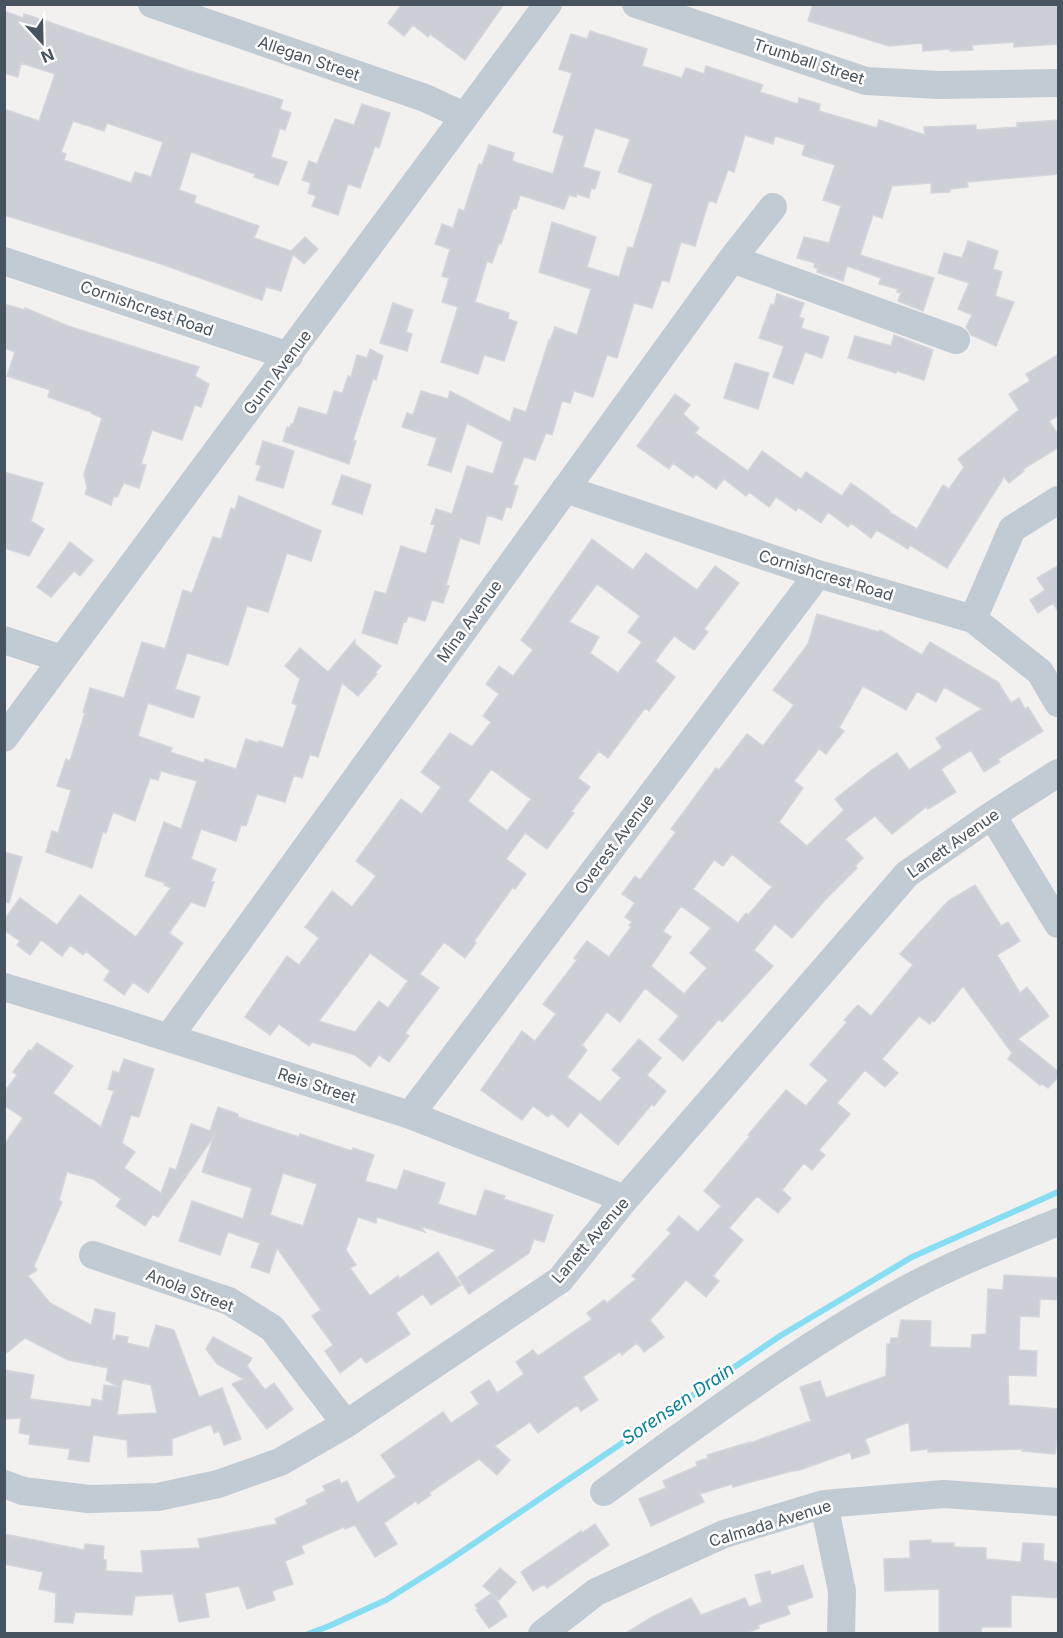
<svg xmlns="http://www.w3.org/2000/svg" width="1063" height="1638" viewBox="0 0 1063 1638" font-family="Inter,sans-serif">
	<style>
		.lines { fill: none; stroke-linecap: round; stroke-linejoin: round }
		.stream { stroke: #87ddf2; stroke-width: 6 }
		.building { fill: #cccfd5; stroke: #d4d6dc; stroke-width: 1.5; fill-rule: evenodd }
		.minor { stroke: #c0cbd3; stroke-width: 28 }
		.labels { text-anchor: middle; stroke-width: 5; stroke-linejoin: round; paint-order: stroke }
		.street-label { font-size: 16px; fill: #47545f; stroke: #fff }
		.water-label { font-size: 18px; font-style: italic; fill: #06809c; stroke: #fff }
	</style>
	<rect width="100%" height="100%" fill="#f3f0f0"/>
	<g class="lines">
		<path class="stream" d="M308,1634L329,1626L386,1600L445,1563L780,1336L912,1257L1058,1192"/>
	</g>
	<path class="building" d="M402,4H504L465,60L430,34L428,37L413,25L404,36L388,23Z
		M813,4H1059V44L1014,47V42L972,45L973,50L950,51V49L923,51L922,43L889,46L808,21Z
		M4,11L23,18L24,14L43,20L190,71L283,100L280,109L291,113L285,130L280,128L271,157L287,162L278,185L254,177L255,174L191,152L179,190L196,196L194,203L259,226L254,238L291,251L305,237L318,249L304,264L293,254L281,291L266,287L262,300L161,264L4,215V109L39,121L55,74L21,63L18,77L4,73ZM73,121L104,131L107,123L163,142L151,177L135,172L131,183L64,160L66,154L61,152Z
		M590,31L647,49L642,66L682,78L686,68L704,74L706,66L763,85L760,92L798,104L799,98L820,104L819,111L877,128L879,120L925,135L924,127L976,125V130L1017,127V123L1059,120V174L967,182L968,187L950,189V192L931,193V183L892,186L882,218L873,215L860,255L934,278L923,311L898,301L901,293L897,292L898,289L879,284L881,278L847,266L843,281L817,272L818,269L814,267L815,263L797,258L804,237L829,243L841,206L823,200L835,165L802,155L805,145L775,136L773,144L745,135L734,172L728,170L716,203L709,200L695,246L681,242L669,282L662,280L652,308L634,303L617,358L607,355L593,397L574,391L570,403L562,401L552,435L546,433L535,460L524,457L513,485L518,486L511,508L506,507L502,520L487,515L479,544L460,538L446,585L449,586L443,603L432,600L425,621L408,616L406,622L404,621L397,644L362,633L375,591L386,594L401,546L426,554L435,525L431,524L436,509L452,514L467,466L493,474L503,442L467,423L451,472L428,465L437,438L402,427L407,413L413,415L421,391L448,399L450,391L510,422L514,408L526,412L549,340L550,341L555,327L577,335L591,289L539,272L552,222L596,237L587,267L619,277L628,247L633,248L653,184L618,172L630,139L595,128L583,167L600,172L595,189L591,188L589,198L577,194L576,197L569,195L564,209L520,195L516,209L513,208L501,244L499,243L492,263L487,261L475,302L509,313L508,319L517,322L504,361L484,355L478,374L441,362L458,307L442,302L449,278L442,276L450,249L435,244L442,224L453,228L459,209L464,211L479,164L482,165L489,145L514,153L512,161L553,174L564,136L553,132L572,73L559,69L571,34L587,39Z
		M362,104L390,113L379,148L375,146L360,188L348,184L338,215L312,206L316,196L308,193L311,183L302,180L309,161L317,164L335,119L354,125Z
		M968,241L998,251L993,269L1002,272L995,296L1014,302L996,346L971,335L966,327L972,315L958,309L969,283L938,273L944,253L962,258Z
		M777,294L804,303L799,317L804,319L801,328L829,337L822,358L805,352L793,384L773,377L784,346L759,338L771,304L774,305Z
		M393,303L413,310L406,332L412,334L407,351L380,343Z
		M4,304L25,310V308L68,326L199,367L195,376L209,384L201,407L195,405L182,440L152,430L141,464L146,465L139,488L124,483L117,497L114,496L111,505L85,494L87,488L84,474L102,418L91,413V412L48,397L50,390L7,376L15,352L4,348Z
		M894,335L933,350L924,380L897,371L896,373L848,358L855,336L891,346Z
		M370,349L383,356L376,380L373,379L353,440L356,441L349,464L283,441L287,427L290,428L291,424H293L299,407L327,415L334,391L341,393L343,392L348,376L351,377L357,355L367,358Z
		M1059,354V415L1049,421L1059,436V447L1023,469L1024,471L1009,483L1004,477L947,568L910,545L908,549L877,530L871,538L851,523L848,527L828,512L821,523L798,507L796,511L776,497L769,507L749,492L746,496L724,479L716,489L696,474L693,478L673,463L669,469L637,446L675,394L690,405L683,414L699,428L695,433L748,471L762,451L801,479L806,472L842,496L851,483L890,511L889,512L917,529L943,485L949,489L964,467L958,459L1019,410L1009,394L1030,381L1026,374Z
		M735,363L769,373L758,409L724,398Z
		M263,441L294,451L283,488L256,480L261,466L256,464Z
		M4,472L43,483L31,521L44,529L29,556L4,548Z
		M342,475L371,485L362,514L332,504Z
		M239,496L321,531L311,561L287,553L268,612L247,606L228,665L187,653L175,689L200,697L193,718L148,703L138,736L172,748L170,752L204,763L205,759L236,769L246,739L258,743L259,741L283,748L297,705L292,703L300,679L285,666L300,648L328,672L355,640V644L381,666L375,673L377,674L358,696L342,683L318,757L310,754L302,778L294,775L285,802L257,794L246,826L241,825L236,841L201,829L191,859L216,869L211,881L214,882L205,907L191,902L169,933L183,943L148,993L133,982L124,995L104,980L110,971L86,951L83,955L70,945L62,956L41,940L30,955L17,945L20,941L4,930V920L20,898L57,925L80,895L136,937L171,888L164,885L165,883L145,876L164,822L181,829L197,781L161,771L158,780L150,778L135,821L113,812L106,833L103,832L92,868L46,852L52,831L58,833L71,790L57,786L66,759L70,761L85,713L83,712L90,688L124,698L142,642L165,649L183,590L192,593L213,537L221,539L231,508L235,510Z
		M592,539L633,570L646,553L697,590L715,566L739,583L704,629L708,632L694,650L674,636L655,661L675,677L649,711L645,708L608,758L599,751L578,778L590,787L571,812L574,813L547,849L525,833L506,859L526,874L515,889L513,887L474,941L476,943L465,958L444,942L420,974L439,988L405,1033L409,1036L389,1062L379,1055L370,1067L355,1055L312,1042L309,1046L279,1024L270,1035L245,1017L287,956L299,965L319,938L305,927L332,891L352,907L376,876L356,861L401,799L422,814L441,787L421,772L450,733L472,747L491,722L483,716L499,694L486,684L499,666L513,676L533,650L521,640ZM597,584L640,616L628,632L642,642L618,673L590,653L599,637L569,622ZM491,769L531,799L507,831L468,801ZM370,953L408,981L388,1008L379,1001L355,1032L319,1021Z
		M70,542L93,560L80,576L74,571L51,597L37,587Z
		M1059,565V613L1053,603L1038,613L1030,600L1045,590L1037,578Z
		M817,614L879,632L880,630L922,655L930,642L998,682L1011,703L1019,698L1025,709L1028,707L1043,731L998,759L1000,762L984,772L971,750L941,769L956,792L928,809L926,807L892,834L875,816L845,839L863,858L855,866L857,868L826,899L792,938L775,924L754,950L773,966L722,1022L719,1019L683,1061L659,1040L679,1016L645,988L620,1022L607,1012L582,1045L587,1050L567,1077L600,1102L621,1078L612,1070L639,1039L661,1058L647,1075L666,1091L654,1106L652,1104L618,1145L580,1112L568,1127L551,1113L548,1117L533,1106L522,1120L481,1090L522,1031L535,1041L556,1014L543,1004L577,960L574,958L587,941L609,957L631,927L629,925L632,922L625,917L635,903L622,894L635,876L640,880L676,832L671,829L716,768L719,770L747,734L763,746L794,705L773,690L808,644ZM863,686L906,710L917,691L936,702L944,687L982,709L936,738L942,748L909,770L897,753L873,769L835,799L844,810L807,846L779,822L803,788L794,781L819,749L826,754L844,731L839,728ZM732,854L772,887L748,915L746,913L738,923L693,889L714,860L723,866ZM681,906L711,928L690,953L707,968L684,994L651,966L671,937L663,931Z
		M4,852L22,857L9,903L4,902Z
		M975,885L1001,926L1008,922L1020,941L997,955L1020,993L1027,987L1049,1016L1018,1039L1059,1072V1076L1048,1088L1042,1084L1040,1085L1008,1059L1012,1053L963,986L934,1022L932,1020L930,1024L919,1016L882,1059L898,1073L885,1087L865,1070L837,1103L850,1114L819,1150L825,1155L812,1170L804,1163L782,1190L791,1198L778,1213L757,1196L729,1228L743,1240L713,1276L719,1281L706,1297L686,1280L650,1320L664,1337L644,1352L637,1343L622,1355L620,1352L583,1377L598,1400L581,1411L577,1405L538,1433L530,1422L495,1446L510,1460L497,1475L479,1459L429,1493L431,1495L418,1504L416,1501L384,1523L397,1544L375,1557L355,1525L345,1529L344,1527L301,1546L304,1553L285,1561L293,1584L272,1591L275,1600L247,1609L239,1586L205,1593L209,1617L179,1622L173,1594L135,1596L132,1615L75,1612L73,1623L55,1622L56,1593L39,1589L43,1572L4,1564V1534L84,1550L85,1544L104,1546L103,1560H106V1571L143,1573L141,1551L200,1548L198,1539L277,1524L275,1519L308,1504L306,1500L325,1491L323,1486L339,1479L341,1484L347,1481L357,1503L396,1477L381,1455L443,1412L451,1423L479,1404L471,1392L489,1380L497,1393L524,1374L516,1362L533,1350L538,1356L592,1319L587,1313L604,1300L607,1303L636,1279L632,1276L671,1233L667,1230L679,1216L698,1232L721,1206L704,1191L750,1136L748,1135L786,1090L806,1106L828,1080L810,1065L847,1022L844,1020L858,1005L871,1016L913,965L900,954L948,901Z
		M37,1043L73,1066L53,1093L101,1127L114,1091L108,1089L113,1071L119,1073L124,1059L154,1069L139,1117L131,1115L122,1143L135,1152L124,1168L161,1193L170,1168L176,1170L191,1124L210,1131L218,1107L238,1114V1117L299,1137L300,1134L352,1151L353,1148L374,1155L365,1181L397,1190L404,1170L445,1183L438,1204L476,1216L485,1190L505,1196L504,1199L553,1215L544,1242L534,1239L529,1253L469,1294L458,1277L496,1250L420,1226L425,1232L377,1217L376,1223L358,1217L346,1250L356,1265L350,1268L370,1296L398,1276L399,1279L438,1252L461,1285L431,1305L423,1294L396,1313L410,1334L366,1363L361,1357L340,1373L325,1351L333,1345L312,1316L321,1310L277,1248L269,1273L251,1267L260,1243L228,1232L220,1255L179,1241L192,1201L243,1219L252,1188L202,1172L214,1136L158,1217L153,1214L145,1226L116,1206L121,1199L93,1179L67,1172L59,1200L62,1202L34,1266L37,1270L28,1276L50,1303L91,1325L95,1309L115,1313L112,1340H115L116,1335L128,1337L127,1343L149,1348L156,1325L174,1330L199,1397L222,1388L241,1439L224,1445L219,1431L214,1433L211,1424L172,1439V1455L128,1457L127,1440L93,1435L89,1462L68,1459L70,1449L29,1444L30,1435L19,1433L21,1418L4,1419V1370L34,1375L30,1399L91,1407L92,1399L102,1401L104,1385L119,1387L106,1380L108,1368L68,1360L25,1338L4,1355V1145L23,1118L4,1105V1092L17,1075L13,1072L29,1050L31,1051ZM283,1173L317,1184L303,1226L270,1215ZM124,1379L151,1385L157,1413L117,1415L122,1381Z
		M1004,1275L1059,1278V1300L1040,1299L1039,1317L1020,1316L1019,1350L1037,1351L1036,1376L1008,1375L1009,1405L1059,1409V1441L1057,1440L1055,1454L1022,1451L1023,1449L928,1452V1449L911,1451L909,1422L865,1439L870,1453L852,1459L850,1452L800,1470L792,1471L733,1487L732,1484L700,1494L704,1502L651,1526L639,1499L666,1488L663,1481L697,1466L696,1462L708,1458L707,1455L750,1442V1443L811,1421L800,1387L820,1381L826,1398L886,1376L887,1344H890L891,1338H898L901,1320L931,1321L930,1347L971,1348L972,1335L986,1334L988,1289L1003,1290Z
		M213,1337L252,1358L247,1366L265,1390L274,1383L293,1409L267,1429L232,1384L244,1379L217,1364L206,1349Z
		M595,1524L609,1545L547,1588L544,1584L533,1591L521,1572L581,1531L582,1533Z
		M931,1540V1543H954V1547L986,1548V1559L1021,1562L1023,1543L1044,1544L1043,1560L1059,1563V1598L1011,1595V1627H982L981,1634H939V1589L885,1591L884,1559L910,1558V1541Z
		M803,1565L813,1597L787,1606L790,1614L758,1625L759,1628L745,1634H624L652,1617L691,1598L701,1615L745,1598L749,1607L762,1602L755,1575L770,1571L771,1575Z
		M500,1568L516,1582L499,1600L483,1586Z
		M492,1593L507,1616L489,1628L476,1610L478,1609L475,1605Z"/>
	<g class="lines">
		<path class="minor" d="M152,4L425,98L464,116
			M636,4L866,81L939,85L1058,83
			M732,259L956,340
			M4,261L289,356
			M565,489L818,574L973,619L1040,672L1058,703
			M973,619L1012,529L1058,500
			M4,640L62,659
			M4,738L548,4
			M992,815L1058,924
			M4,987L110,1019L410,1115L625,1199
			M169,1037L732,259L773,207
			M410,1115L818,574
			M93,1255L229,1301L272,1328L346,1424
			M4,1484L23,1491L89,1499L158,1497L218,1484L280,1462L346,1424L560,1280L625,1199L907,874L992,815L1058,773
			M604,1492C699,1423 793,1352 896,1295C947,1266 1004,1244 1058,1222
			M824,1504L842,1591L841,1634
			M542,1634L596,1592L724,1534L824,1504L944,1494L1058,1502"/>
	</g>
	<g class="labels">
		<g class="street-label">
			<text transform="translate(309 58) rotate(19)" y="6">Allegan Street</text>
			<text transform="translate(809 61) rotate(18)" y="6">Trumball Street</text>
			<text transform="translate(147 308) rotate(19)" y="6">Cornishcrest Road</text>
			<text transform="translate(277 372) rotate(-53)" y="6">Gunn Avenue</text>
			<text transform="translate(826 575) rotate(17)" y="6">Cornishcrest Road</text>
			<text transform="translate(469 621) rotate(-54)" y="6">Mina Avenue</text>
			<text transform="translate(953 843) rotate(-35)" y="6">Lanett Avenue</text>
			<text transform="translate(614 844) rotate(-53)" y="6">Overest Avenue</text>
			<text transform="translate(317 1085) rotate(18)" y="6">Reis Street</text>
			<text transform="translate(590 1240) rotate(-49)" y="6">Lanett Avenue</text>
			<text transform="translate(190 1290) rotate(21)" y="6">Anola Street</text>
			<text transform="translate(770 1523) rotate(-17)" y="6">Calmada Avenue</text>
		</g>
		<g class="water-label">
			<text transform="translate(678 1404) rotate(-34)" y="6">Sorensen Drain</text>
		</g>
	</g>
	<rect width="1063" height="1638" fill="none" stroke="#47545f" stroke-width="12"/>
	<g transform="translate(42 42) rotate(158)" stroke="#ffffff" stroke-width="4.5" paint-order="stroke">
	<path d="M0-4.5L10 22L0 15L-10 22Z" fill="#47545f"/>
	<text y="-9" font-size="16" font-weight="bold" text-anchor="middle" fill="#47545f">N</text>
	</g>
</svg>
